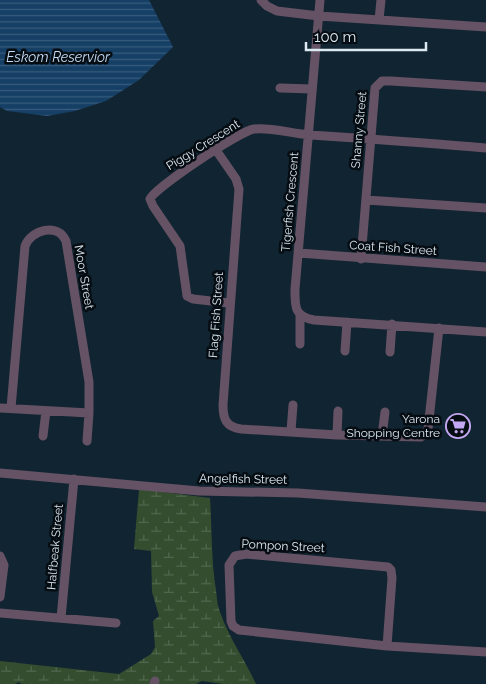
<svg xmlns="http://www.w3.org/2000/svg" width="486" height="684" viewBox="0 0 486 684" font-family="Raleway,sans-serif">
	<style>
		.wetland { fill: url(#wetland-marsh) }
		.water { fill: url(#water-rules) }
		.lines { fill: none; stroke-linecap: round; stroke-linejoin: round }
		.minor { stroke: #655264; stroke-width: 9 }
		.labels { text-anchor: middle; stroke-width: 5; stroke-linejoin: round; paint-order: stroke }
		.street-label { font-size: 12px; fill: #dde9f1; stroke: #050c12 }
		.poi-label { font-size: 12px; fill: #dde9f1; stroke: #050c12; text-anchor: end }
		.water-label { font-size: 14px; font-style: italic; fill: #c6def8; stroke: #050c12 }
	</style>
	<defs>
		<pattern id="wetland-marsh" width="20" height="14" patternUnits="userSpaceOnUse" patternTransform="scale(1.25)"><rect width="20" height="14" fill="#344d2f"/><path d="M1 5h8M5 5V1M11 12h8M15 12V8" fill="none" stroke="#51674e"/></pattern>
		<pattern id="water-rules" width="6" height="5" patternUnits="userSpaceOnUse" patternTransform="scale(1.25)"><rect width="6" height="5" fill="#163f66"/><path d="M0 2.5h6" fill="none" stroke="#375b7c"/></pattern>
	</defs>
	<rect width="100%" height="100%" fill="#112431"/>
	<path class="wetland" d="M139,489L210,498C212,529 211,559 216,590C217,597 217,605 220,612C229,638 245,660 256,684H223L202,681L196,684H22L18,682L16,684H0V661L119,674L151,654L155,647L153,621L159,616L152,592L151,551L134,549Z"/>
	<path class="water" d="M0,0H149L173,47L139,80L106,101L75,111L47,116L7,111L0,107Z"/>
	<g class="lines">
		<path class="minor" d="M261,0L267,6L277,11L319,16L486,27
			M320,0L295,289C295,307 294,316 314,320L486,332
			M379,20L381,0
			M280,88L312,89
			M216,150L236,179L239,189L223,405C223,419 226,427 241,429L337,435L421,437L425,434L428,429L439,328
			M366,200L486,208
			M299,253L486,267
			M361,259L375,88L382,81H391L486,87
			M229,303L193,299L187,296L180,246L153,206L150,199C156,187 240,131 254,129C271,127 293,134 311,135C369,139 428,143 486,148
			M300,344V315
			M345,351L347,322
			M390,352L392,324
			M0,408L89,413V382L66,241C58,222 31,230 25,246L11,408
			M291,431L293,405
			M337,435L338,411
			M43,436L46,411
			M382,436L385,412
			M87,441L89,413
			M0,473L199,491L298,493L486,507
			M0,556L4,565L0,597
			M0,613L116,623
			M61,618L74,479
			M387,646L392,578L391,570L388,567L246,554L235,556L229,565L231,621L233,626L239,630L387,646L486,652
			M154,684L155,681"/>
	</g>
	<defs>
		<symbol id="supermarket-ring" viewBox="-11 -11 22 22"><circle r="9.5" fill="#050c12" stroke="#c3a7f2" stroke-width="1.5"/><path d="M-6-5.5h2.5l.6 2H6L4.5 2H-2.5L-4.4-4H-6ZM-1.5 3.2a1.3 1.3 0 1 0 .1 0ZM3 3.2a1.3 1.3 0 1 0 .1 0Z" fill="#c3a7f2"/></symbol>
	</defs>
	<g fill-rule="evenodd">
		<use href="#supermarket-ring" x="444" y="412" width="28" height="28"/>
	</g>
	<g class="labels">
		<g class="street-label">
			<text transform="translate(359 130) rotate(-85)" y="4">Shanny Street</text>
			<text transform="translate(203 145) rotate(-32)" y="4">Piggy Crescent</text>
			<text transform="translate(290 202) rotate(-85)" y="4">Tigerfish Crescent</text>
			<text transform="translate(393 248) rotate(4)" y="4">Coat Fish Street</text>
			<text transform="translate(84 277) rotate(80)" y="4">Moor Street</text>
			<text transform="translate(216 315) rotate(-86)" y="4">Flag Fish Street</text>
			<text transform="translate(243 479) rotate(1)" y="4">Angelfish Street</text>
			<text transform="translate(283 546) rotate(3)" y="4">Pompon Street</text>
			<text transform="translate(55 547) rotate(-85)" y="4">Halfbeak Street</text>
		</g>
		<g class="poi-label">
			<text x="440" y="423">Yarona<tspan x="440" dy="14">Shopping Centre</tspan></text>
		</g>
		<g class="water-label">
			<text x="58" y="62">Eskom Reservior</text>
		</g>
	</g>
	<path d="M306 42v8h120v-8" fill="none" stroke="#dde9f1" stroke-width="2.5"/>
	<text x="314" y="42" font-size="15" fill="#dde9f1" stroke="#050c12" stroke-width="4" paint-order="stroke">100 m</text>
</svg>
